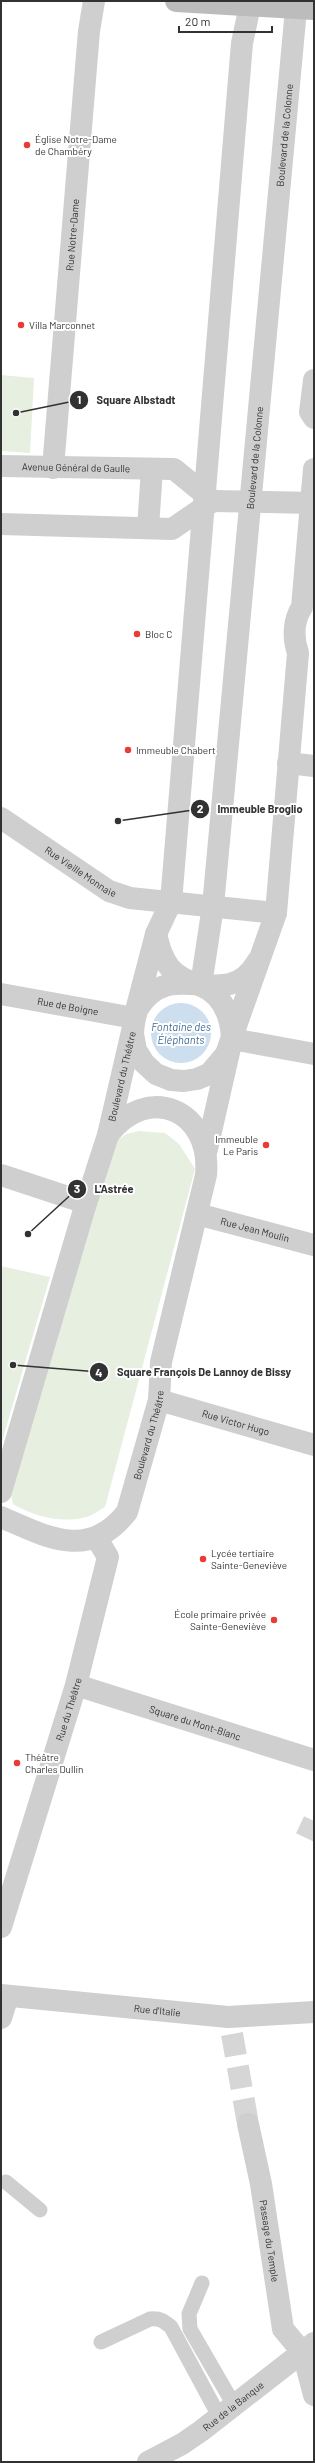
<svg xmlns="http://www.w3.org/2000/svg" width="315" height="2463" viewBox="0 0 315 2463" font-family="Barlow,sans-serif">
	<style>
		.green { fill: #e7efe1 }
		.water { fill: #cddeee }
		.lines { fill: none; stroke-linecap: round; stroke-linejoin: round }
		.street-tunnel { stroke: #d6d6d6; stroke-width: 22; stroke-dasharray: 22 11; stroke-linecap: butt }
		.lane { stroke: #cfcfcf; stroke-width: 15 }
		.street { stroke: #cfcfcf; stroke-width: 22 }
		.secondary { stroke: #bcbcbc; stroke-width: 22 }
		.poi-dot { fill: #e83c36; stroke: #fff; stroke-width: 1.5 }
		.labels { text-anchor: middle; stroke-width: 4; stroke-linejoin: round; paint-order: stroke }
		.street-label { font-size: 10px; fill: #323232; stroke: #fff }
		.poi-label { font-size: 10px; fill: #323232; stroke: #fff; text-anchor: start }
		.water-label { font-size: 11px; font-style: italic; fill: #3e6a97; stroke: #fff }
		.leader { fill: none; stroke: #323232; stroke-width: 1.5 }
		.callout-dot { fill: #323232; stroke: #fff; stroke-width: 1.5 }
		.mark-label { font-size: 12px; text-anchor: middle; font-weight: bold; fill: #fff }
		.callout-label { font-size: 11px; text-anchor: middle; font-weight: bold; fill: #323232; stroke: #fff; stroke-width: 4; stroke-linejoin: round; paint-order: stroke }
	</style>
	<rect width="100%" height="100%" fill="#fff"/>
	<path class="green" d="M1,375L34,378L30,453L1,451Z
		M139,1131L165,1133L179,1144L195,1169L105,1507C99,1510 92,1516 86,1517C62,1524 33,1516 13,1504L10,1489L112,1145L126,1134Z
		M1,1266L50,1277L1,1445Z"/>
	<path class="water" d="M151 1033a30 30 0 1 1 60 0a30 30 0 1 1-60 0Z"/>
	<g class="lines">
		<path class="street-tunnel" d="M306,1838L314,1821
			M232,2034L248,2124"/>
		<path class="lane" d="M6,2182L40,2210
			M202,2283L189,2314L190,2329L234,2405
			M101,2342L150,2319C160,2318 164,2321 171,2327L219,2416"/>
		<g class="street">
			<path d="M251,1L242,43L171,902L156,934L134,1018L133,1034L136,1050L144,1063L156,1074L171,1080L184,1081L197,1079L209,1074L226,1054L276,913L298,653C293,638 293,621 302,607L314,469"/>
			<path d="M314,380L310,412L314,418"/>
			<path id="s1" d="M1,466L174,469L213,501L172,529L1,524"/>
			<path id="s2" d="M53,468L89,31L94,1"/>
			<path d="M213,501L314,503"/>
			<path d="M148,528L152,469"/>
			<path d="M288,763L314,766"/>
			<path id="s3" d="M1,818L109,891L130,898L276,913"/>
			<path d="M156,934C159,946 162,958 170,968C178,977 188,981 199,985C223,994 231,1016 232,1039L207,1149"/>
			<path id="s4" d="M201,985L213,906L296,9"/>
			<path id="s5" d="M1,994L134,1018"/>
			<path d="M232,1039L314,1054"/>
			<path d="M1,1175L86,1203"/>
			<path id="s6" d="M197,1214L314,1245"/>
			<path id="s7" d="M159,1400L314,1445"/>
			<path id="s8" d="M1,1492L86,1203L108,1135L137,1010C172,952 225,1016 257,962"/>
			<path id="s9" d="M1,1517C47,1537 89,1561 127,1512L159,1400L161,1362L206,1175C212,1110 148,1082 108,1135"/>
			<path id="s10" d="M76,1685L314,1760"/>
			<path id="s11" d="M1,1927L76,1685L108,1557L96,1537"/>
			<path id="s12" d="M1,1995L228,2017L314,2012"/>
			<path d="M1,2018L8,1996"/>
			<path id="s13" d="M248,2124L261,2184L283,2329L314,2366"/>
			<path d="M303,2353L314,2395"/>
			<path id="s14" d="M148,2462L182,2444L201,2431L314,2343"/>
		</g>
		<path class="secondary" d="M176,1L314,9"/>
	</g>
	<g class="poi-dot">
		<circle cx="27" cy="145" r="4"/>
		<circle cx="21" cy="325" r="4"/>
		<circle cx="137" cy="634" r="4"/>
		<circle cx="128" cy="750" r="4"/>
		<circle cx="266" cy="1145" r="4"/>
		<circle cx="203" cy="1559" r="4"/>
		<circle cx="274" cy="1620" r="4"/>
		<circle cx="17" cy="1763" r="4"/>
	</g>
	<g class="labels">
		<g class="street-label">
			<text dy="4" stroke="none"><textPath href="#s4" startOffset="854">Boulevard de la Colonne</textPath></text>
			<text dy="4" stroke="none"><textPath href="#s2" startOffset="234">Rue Notre-Dame</textPath></text>
			<text dy="4" stroke="none"><textPath href="#s4" startOffset="530">Boulevard de la Colonne</textPath></text>
			<text dy="4" stroke="none"><textPath href="#s1" startOffset="75">Avenue Général de Gaulle</textPath></text>
			<text dy="4" stroke="none"><textPath href="#s3" startOffset="96">Rue Vieille Monnaie</textPath></text>
			<text dy="4" stroke="none"><textPath href="#s5" startOffset="68">Rue de Boigne</textPath></text>
			<text dy="4" stroke="none"><textPath href="#s8" startOffset="433">Boulevard du Théâtre</textPath></text>
			<text dy="4" stroke="none"><textPath href="#s6" startOffset="60">Rue Jean Moulin</textPath></text>
			<text dy="4" stroke="none"><textPath href="#s7" startOffset="80">Rue Victor Hugo</textPath></text>
			<text dy="4" stroke="none"><textPath href="#s9" startOffset="220">Boulevard du Théâtre</textPath></text>
			<text dy="4" stroke="none"><textPath href="#s11" startOffset="228">Rue du Théâtre</textPath></text>
			<text dy="4" stroke="none"><textPath href="#s10" startOffset="125">Square du Mont-Blanc</textPath></text>
			<text dy="4" stroke="none"><textPath href="#s12" startOffset="157">Rue d'Italie</textPath></text>
			<text dy="4" stroke="none"><textPath href="#s13" startOffset="119">Passage du Temple</textPath></text>
			<text dy="4" stroke="none"><textPath href="#s14" startOffset="102">Rue de la Banque</textPath></text>
		</g>
		<g class="poi-label">
			<text x="35" y="143">Église Notre-Dame<tspan x="35" dy="12">de Chambéry</tspan></text>
			<text x="29" y="329">Villa Marconnet</text>
			<text x="145" y="638">Bloc C</text>
			<text x="136" y="754">Immeuble Chabert</text>
			<text x="258" y="1143" text-anchor="end">Immeuble<tspan x="258" dy="12">Le Paris</tspan></text>
			<text x="211" y="1557">Lycée tertiaire<tspan x="211" dy="12">Sainte-Geneviève</tspan></text>
			<text x="266" y="1618" text-anchor="end">École primaire privée<tspan x="266" dy="12">Sainte-Geneviève</tspan></text>
			<text x="25" y="1761">Théâtre<tspan x="25" dy="12">Charles Dullin</tspan></text>
		</g>
		<g class="water-label">
			<text x="181" y="1031">Fontaine des<tspan x="181" dy="13">Éléphants</tspan></text>
		</g>
	</g>
	<path class="leader" d="M16 413L79 400M118 821L200 809M28 1234L77 1189M13 1365L99 1372"/>
	<g class="callout-dot">
		<circle cx="16" cy="413" r="4"/>
		<circle cx="118" cy="821" r="4"/>
		<circle cx="28" cy="1234" r="4"/>
		<circle cx="13" cy="1365" r="4"/>
		<circle cx="79" cy="400" r="10"/>
		<circle cx="200" cy="809" r="10"/>
		<circle cx="77" cy="1189" r="10"/>
		<circle cx="99" cy="1372" r="10"/>
	</g>
	<g class="mark-label">
		<text x="79" y="404">1</text>
		<text x="200" y="813">2</text>
		<text x="77" y="1193">3</text>
		<text x="99" y="1377">4</text>
	</g>
	<g class="callout-label">
		<text x="136" y="404">Square Albstadt</text>
		<text x="260" y="813">Immeuble Broglio</text>
		<text x="114" y="1193">L'Astrée</text>
		<text x="204" y="1376">Square François De Lannoy de Bissy</text>
	</g>
	<rect width="315" height="2463" fill="none" stroke="#323232" stroke-width="4"/>
	<path d="M179 26v6h93v-6" fill="none" stroke="#323232" stroke-width="2"/>
	<text x="185" y="26" font-size="12" fill="#323232" stroke="#ffffff" stroke-width="3" paint-order="stroke">20 m</text>
</svg>
